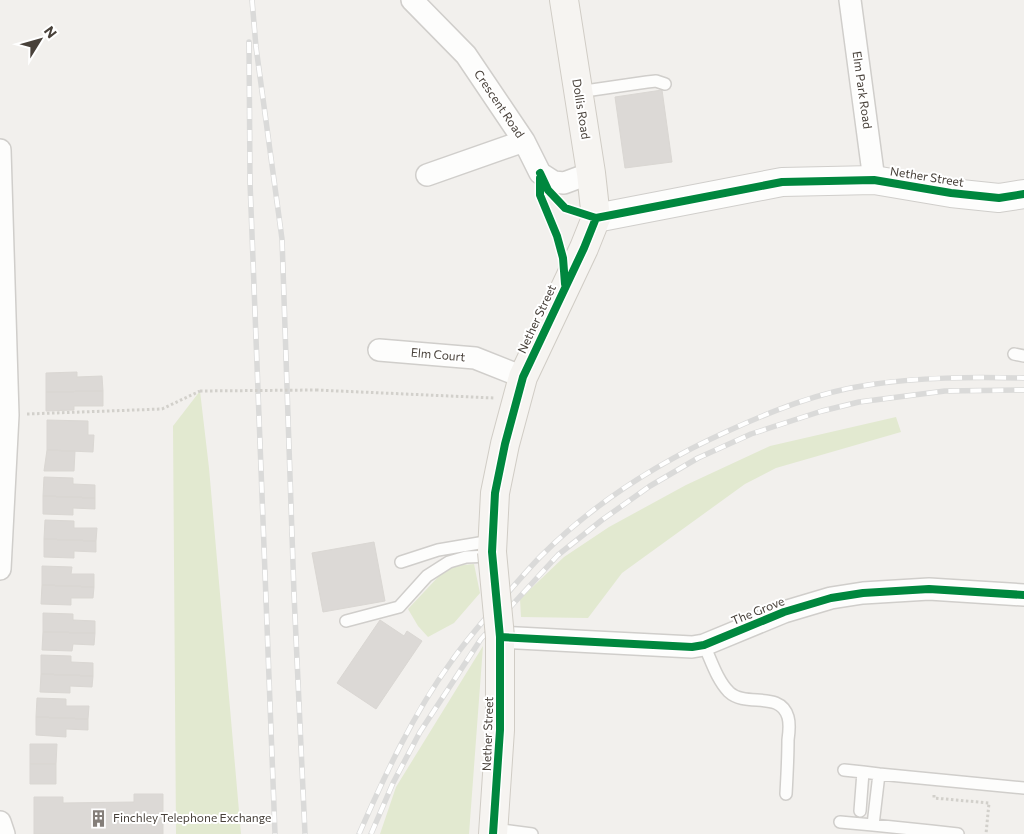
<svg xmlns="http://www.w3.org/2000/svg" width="1024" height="834" viewBox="0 0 1024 834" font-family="Commissioner,sans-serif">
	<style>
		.green { fill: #e2e9d0 }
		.building { fill: #dcd9d6; stroke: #dad7d3 }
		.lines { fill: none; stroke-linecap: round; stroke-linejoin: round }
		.service-casing { stroke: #d0cecb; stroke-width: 14 }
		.minor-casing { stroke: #d0cecb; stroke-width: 24 }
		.tertiary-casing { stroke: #d0cecb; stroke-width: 30 }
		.secondary-casing { stroke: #d0ccc5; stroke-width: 30 }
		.path { stroke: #d2d0cb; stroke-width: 3; stroke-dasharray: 2.5 2.5; stroke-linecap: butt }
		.service { stroke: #fdfdfc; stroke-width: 11 }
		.minor { stroke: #fdfdfc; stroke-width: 21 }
		.tertiary { stroke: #fdfdfc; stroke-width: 28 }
		.secondary { stroke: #f6f4f1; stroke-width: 28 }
		.rail-casing { stroke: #dadad9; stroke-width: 5.5 }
		.rail { stroke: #fff; stroke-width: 4; stroke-dasharray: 11; stroke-linecap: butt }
		.secondary-bridge-casing { stroke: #d0ccc5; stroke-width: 30; stroke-linecap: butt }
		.path-bridge { stroke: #d2d0cb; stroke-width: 3; stroke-dasharray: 2.5 2.5; stroke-linecap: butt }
		.secondary-bridge { stroke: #f6f4f1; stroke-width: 28 }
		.cycleway-casing { stroke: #fff; stroke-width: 11 }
		.cycleway { stroke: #00873e; stroke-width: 8 }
		.labels { text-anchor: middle; stroke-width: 4; stroke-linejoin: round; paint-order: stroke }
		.street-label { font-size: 12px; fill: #48413a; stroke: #fff }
		.poi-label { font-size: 12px; fill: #48413a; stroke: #fff; text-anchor: start }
	</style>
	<rect width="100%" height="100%" fill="#f2f0ed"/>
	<path class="green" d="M200,391L209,468L241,834H176L173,426Z
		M896,417L901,432L776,468L745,484L622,573L588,618L521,617L520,599L564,557L609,527L686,485L770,446Z
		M474,564L480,593L454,623L428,637L418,626L408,609L439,576L453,566Z
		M483,646L469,834H380L396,787Z"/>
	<path class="building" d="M662,90L672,162L625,168L615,97Z
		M77,372V377L102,376L103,391L46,392V373Z
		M103,391V406H74V410L46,411V392Z
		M47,420L88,421V435H94L93,452L47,450Z
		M47,450L75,451L74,471H44Z
		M44,477L73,478V484L95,485V498L43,496Z
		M43,496L95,498V509L73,508V515L43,514Z
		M45,520L74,521V528H97L96,541L44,539Z
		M44,539L96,541V552L74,551V558L44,557Z
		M374,542L385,601L323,612L312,553Z
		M42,566L72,567L71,574H94V587L42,585Z
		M42,585L94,587L93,598H71V605L41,604Z
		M43,613L73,614V620L95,621V633L43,632Z
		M380,620L404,636L407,631L422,641L376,709L337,683Z
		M43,632L95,633L94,645L73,644L72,651L42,650Z
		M41,655L71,656V662L93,663V676L41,674Z
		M41,674L93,676L92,687L70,686V693L40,692Z
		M37,698L66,699V706H89L88,719L36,717Z
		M36,717L88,719V730L66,729V737L36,735Z
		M30,744H57L56,764H30Z
		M30,764H56V784H30Z
		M134,794H163V834H34V797H63V803L134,802Z"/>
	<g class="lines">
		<defs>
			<path id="service" d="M578,92L647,82L656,81L665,84
				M1014,354L1024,356
				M401,562L438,550L491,541
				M346,621L399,607L427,576L449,562L466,557L492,556
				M704,645C711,660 717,680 729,692C746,708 780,690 788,717C790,724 789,733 788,740C788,758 787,776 786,794
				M844,770L863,772
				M860,811L863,772L879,774
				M840,822L873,825
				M494,829L532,834
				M931,831L958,834
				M931,834V831L873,825L879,774L1024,788"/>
			<path id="minor" d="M412,0L466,55L524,141L540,173L554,182L564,183L591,173
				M850,0L874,180
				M0,150L8,415L0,569
				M427,175L524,141
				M379,350L475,358L523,377
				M500,637L692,647L704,645L784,612L831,598L863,593L929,589L1024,595
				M0,822L4,834"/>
			<path id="tertiary" d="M596,218L782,182L874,180L951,193L999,198L1024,194"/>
			<path id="secondary" d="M492,552L495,493L505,444L523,377L584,248L596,218L591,173L564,0
				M493,834L500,730V637"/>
		</defs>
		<use href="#service" class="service-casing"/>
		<use href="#minor" class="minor-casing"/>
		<use href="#tertiary" class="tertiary-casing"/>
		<use href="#secondary" class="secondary-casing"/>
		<path class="path" d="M316,390L494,398
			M27,414L162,409L200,391
			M934,795V798L989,803L986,834"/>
		<use href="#service" class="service"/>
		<use href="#minor" class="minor"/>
		<use href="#tertiary" class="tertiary"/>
		<use href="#secondary" class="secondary"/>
		<defs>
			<path id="rail" d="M252,0L256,47L282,239L294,594L305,834
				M249,42L250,182L275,834
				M359,834C385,775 413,714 451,662C467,639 485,619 503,598C516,584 528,569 541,556C595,502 659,462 728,431C772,411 819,392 868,385C919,377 972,377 1024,378
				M371,834L393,783L420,732L481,639L558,555L602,520L650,486L698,458L751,434L822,411L859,402L945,391L1024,390"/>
		</defs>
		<use href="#rail" class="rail-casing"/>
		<use href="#rail" class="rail"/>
		<defs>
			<path id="secondary-bridge" d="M492,552L500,637"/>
		</defs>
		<use href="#secondary-bridge" class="secondary-bridge-casing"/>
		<path class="path-bridge" d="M200,391L316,390"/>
		<use href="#secondary-bridge" class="secondary-bridge"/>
		<defs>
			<path id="cycleway" d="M540,173L548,190L565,208L596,218L782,182L874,180L951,193L999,198L1024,194
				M540,178V195L557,236L563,258L565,284
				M500,637L692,647L704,645L784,612L831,598L863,593L929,589L1024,595
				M493,834L500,730V637L492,552L495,493L505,444L523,377L584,248L596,218"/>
		</defs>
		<use href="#cycleway" class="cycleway-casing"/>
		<use href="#cycleway" class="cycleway"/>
	</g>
	<defs>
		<symbol id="building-bare" viewBox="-9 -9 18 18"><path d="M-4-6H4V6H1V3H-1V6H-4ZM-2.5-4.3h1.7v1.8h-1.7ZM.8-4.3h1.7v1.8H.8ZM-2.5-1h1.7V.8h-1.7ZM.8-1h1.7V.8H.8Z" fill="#847e79" stroke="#fff" stroke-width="2.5" paint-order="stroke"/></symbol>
	</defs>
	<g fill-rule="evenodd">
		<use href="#building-bare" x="86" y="806" width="25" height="25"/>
	</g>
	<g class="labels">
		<g class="street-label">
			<text transform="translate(862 90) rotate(82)" y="4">Elm Park Road</text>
			<text transform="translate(499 104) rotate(56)" y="4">Crescent Road</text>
			<text transform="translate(581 109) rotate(81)" y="4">Dollis Road</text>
			<text transform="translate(927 177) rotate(9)" y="4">Nether Street</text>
			<text transform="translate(537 319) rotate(-65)" y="4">Nether Street</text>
			<text transform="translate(438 355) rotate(5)" y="4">Elm Court</text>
			<text transform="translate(758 611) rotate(-22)" y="4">The Grove</text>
			<text transform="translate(488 734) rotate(-88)" y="4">Nether Street</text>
		</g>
		<g class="poi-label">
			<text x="113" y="822">Finchley Telephone Exchange</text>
		</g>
	</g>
	<g transform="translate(40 40) rotate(53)" stroke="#ffffff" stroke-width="4" paint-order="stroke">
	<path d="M0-4L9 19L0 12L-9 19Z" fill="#48413a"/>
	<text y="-8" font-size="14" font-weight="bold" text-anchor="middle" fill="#48413a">N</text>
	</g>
</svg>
